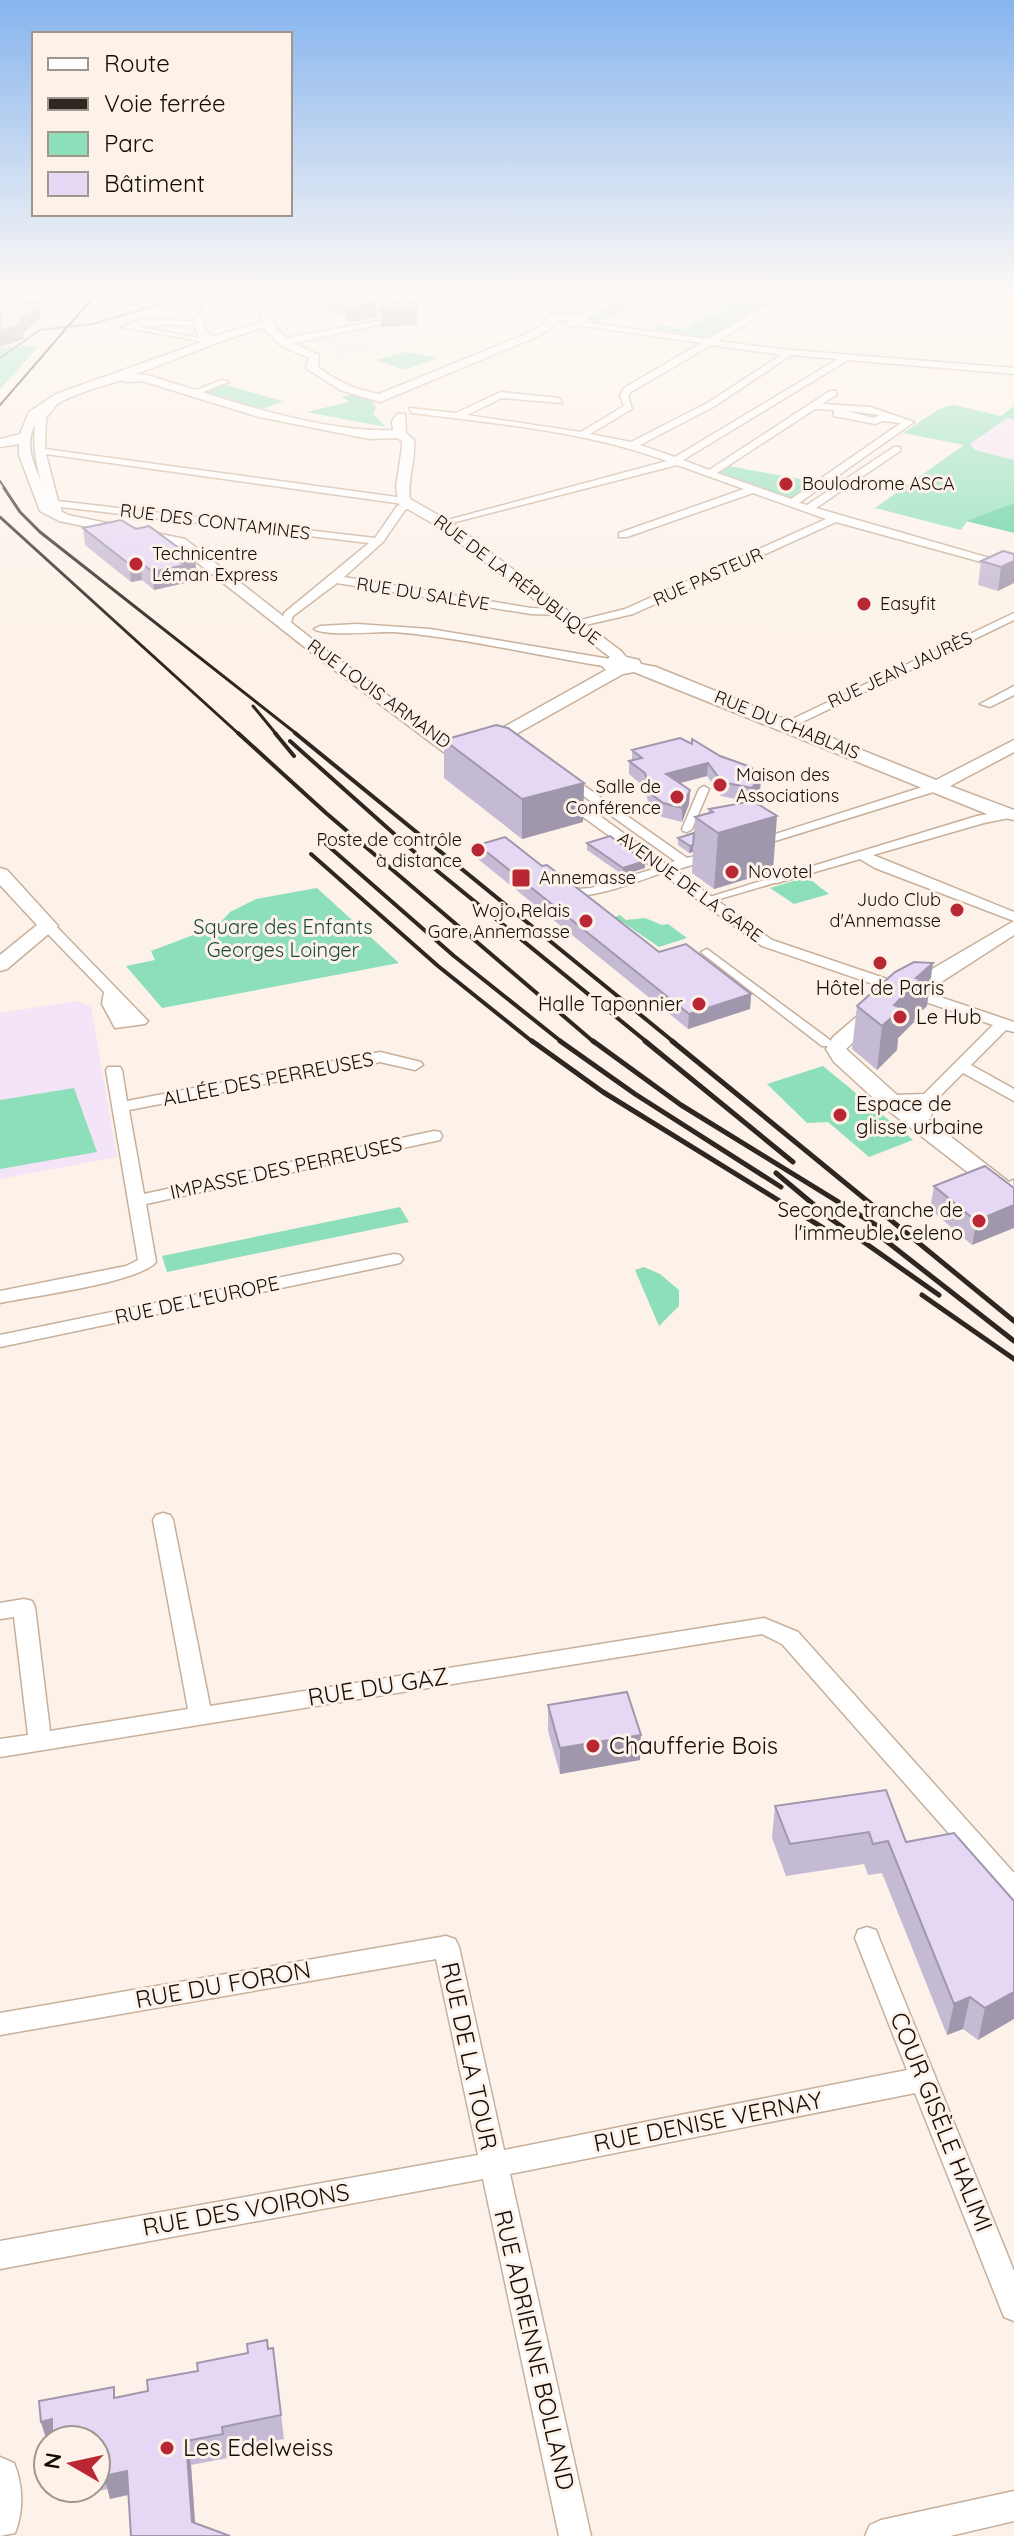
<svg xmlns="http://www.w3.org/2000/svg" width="1014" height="2536" viewBox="0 0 1014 2536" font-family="Quicksand,sans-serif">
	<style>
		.education { fill: #f3e4f7 }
		.green { fill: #8cdfb9 }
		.forest { fill: #5ace9e }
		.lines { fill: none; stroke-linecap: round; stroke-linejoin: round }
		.stream { stroke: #6e81ae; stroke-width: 2 }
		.pedestrian-casing { stroke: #c8af9a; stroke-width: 3 }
		.minor-casing { stroke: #c8af9a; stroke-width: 3 }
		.tertiary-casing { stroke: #c8af9a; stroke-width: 3 }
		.pedestrian { fill: #fff; fill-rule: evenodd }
		.minor { fill: #fff; fill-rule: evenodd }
		.tertiary { fill: #fff; fill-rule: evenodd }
		.rail-far3 { stroke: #2e261f; stroke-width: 2 }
		.rail-far2 { stroke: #2e261f; stroke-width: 3 }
		.rail-far1 { stroke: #2e261f; stroke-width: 4 }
		.rail { stroke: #2e261f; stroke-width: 5 }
		.wall { fill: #c5bad3 }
		.shaded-wall { fill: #a097ac }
		.building { fill: #e5d8f5; stroke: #a097ac; stroke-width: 2 }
		.poi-dot { fill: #b82733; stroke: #fcf2e9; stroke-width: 3 }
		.labels { text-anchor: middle; stroke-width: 6; stroke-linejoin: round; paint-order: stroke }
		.far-poi-label { font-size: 18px; fill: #140c05; stroke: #fcf2e9; text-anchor: start }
		.far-street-label { font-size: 18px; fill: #140c05; stroke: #fcf2e9 }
		.park-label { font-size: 20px; fill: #1b4b37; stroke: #fcf2e9 }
		.poi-label { font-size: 20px; fill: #140c05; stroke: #fcf2e9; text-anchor: end }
		.street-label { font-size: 20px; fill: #140c05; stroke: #fcf2e9 }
		.near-street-label { font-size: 24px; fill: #140c05; stroke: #fcf2e9 }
		.near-poi-label { font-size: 24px; fill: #140c05; stroke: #fcf2e9; text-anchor: start }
	</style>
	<rect width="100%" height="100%" fill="#fcf2e9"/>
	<path class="education" d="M364,328L408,342L336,358L329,355L339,352L307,340Z
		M1007,418L1014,420V460L975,450L970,444Z
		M76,1001L91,1006L117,1157L0,1179V1013Z"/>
	<path class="green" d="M634,294H663L596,323L587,317Z
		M730,294H765L773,302L710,338L652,329L660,324L683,330L706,317L704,315L711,316L726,307L711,304Z
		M39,346L0,389V348Z
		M407,352L439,358L404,370L375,360Z
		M225,385L283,401L259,410L200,392Z
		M351,395L369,398L376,407L373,414L386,427L306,412L349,402L342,397Z
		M954,405L1001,416L1014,406V420L1007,418L970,444L975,450L1014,460V503L967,521L961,530L875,508L964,445L903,433L939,409Z
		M728,466L817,482L796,497L788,498L719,472Z
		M807,877L829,894L794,904L770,888Z
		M317,888L399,963L162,1008L126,966L155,960L151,951L217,926L230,912L256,899Z
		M620,915L626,920L645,918L662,925L668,924L687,938L659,947L615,917Z
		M823,1066L913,1140L869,1157L828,1122L807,1123L767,1084Z
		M74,1088L97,1152L0,1169V1100Z
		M400,1207L409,1222L167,1272L162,1256Z
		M644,1267L660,1274L679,1290V1306L659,1326L635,1270Z"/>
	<path class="forest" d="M1014,503V533L966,521Z"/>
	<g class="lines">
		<path class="stream" d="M0,358L40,330L92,324L165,303L180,294"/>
		<defs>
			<path id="pedestrian" d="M704,786L709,789L692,829L687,832L683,831L682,829L699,789Z
				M663,866L667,867V871C644,879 580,905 560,893L565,890L591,888Z
				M777,876L782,879L781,881L706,903L700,900Z
				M707,949L830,1040L832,1043L830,1046H822L703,954L701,952Z"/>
			<path id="minor" d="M765,294H774L782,302L718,341L779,349L1014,368V374L848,360L683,460L709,470L830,391H836V395L822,404L870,407L914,422L799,503L807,505L894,447H900V451L816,508L1014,565V571L836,522L633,614L577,627L573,626V622L625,609L826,519L753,493L627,537H619V533L744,489L677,465L440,526V522L667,461C586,431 498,424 412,413L409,408L456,413L501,392L559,398L562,403L502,398L467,415L581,432L624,406L620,396L624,388L701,343L578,325L575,321L708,339L773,302ZM711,345L781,355L709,402L631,442L590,434L632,409L628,396L631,392ZM791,355L838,359L675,457L640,445L715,406ZM815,409L834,410V416L875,424L883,421L901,423L791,499L717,473ZM843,410L879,415L874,418Z
				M273,296L335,299L404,319L301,342L283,343L280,339L390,319L335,303L276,300Z
				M140,320L202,321L199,325L135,326L210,340L206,342L121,327Z
				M222,380L229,382L196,395L189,393Z
				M53,401L57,404L46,418L45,449L404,498L413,503V507L405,510L383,542L344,577L531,608L560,609L566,612L560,615L531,614L337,583L293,616L290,626H282L284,613L369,543L61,507L62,514H54C40,488 29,446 37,416ZM46,454L403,504L397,506L375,538L58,501Z
				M1014,613V620L790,728L780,725Z
				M357,624L430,629L610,659L616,663L610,667C538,656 467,638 394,632C376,631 326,637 314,629L320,626Z
				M1014,686V695L990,707L980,704Z
				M566,773L687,858L719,851V857L675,870L772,940L1014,1022V1032L1006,1030L971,1065L1014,1089V1101L963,1073L936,1100L930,1119H918L916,1116L919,1104L896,1101L894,1098L896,1095L924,1094L993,1025L762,946L561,801V795H571L666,864L675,861L561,780L560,777Z
				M938,782L943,783V789L759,846L754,847L747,843Z
				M1010,810L1014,811V817L984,823L873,855L1014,912V921L875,868L860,859L777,883L770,879L977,816Z
				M48,922L53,923L145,1018L148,1021L145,1024L115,1028L102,1004L104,992L43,929L41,926Z
				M380,1052L421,1062L423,1065L415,1070L380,1062L129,1110L144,1194L434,1131L440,1132L442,1136L440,1140L146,1204L156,1262C138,1283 32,1296 0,1303V1291L126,1266L138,1260L106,1070L108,1067H120L122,1070L127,1101Z
				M1013,1180L1014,1190L1007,1189L1004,1185Z
				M394,1254L400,1255L403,1259L400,1263L0,1347V1335Z
				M163,1513L170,1515L173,1520L210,1706L764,1618L798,1632L1014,1873V1900L1005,1897L782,1644L762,1634L0,1757V1739L28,1735L14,1617L0,1619V1603L24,1599L32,1601L35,1607L50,1731L188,1709L153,1520L156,1515Z
				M867,1927L876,1930L879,1938L1014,2271V2321L1004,2317L915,2093L510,2174L591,2536H559L483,2179L0,2269V2241L478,2155L436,1959L0,2035V2013L446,1936L455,1939L459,1947L504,2150L907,2070L855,1938L858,1930Z
				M1014,2491V2521L950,2536H865L870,2525L881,2520Z"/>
			<path id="tertiary" d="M0,294L92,299L287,294L270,312C277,338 296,344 319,355L318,367C336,381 356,390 379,394L526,334L544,324L549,315H579L622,294H636L590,316L586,323L572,327L567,324L571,321L557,320L552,328L534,338L380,402L340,390L306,368L309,358L280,345L264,328C220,339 179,359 136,374L147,375C220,397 317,433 393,430L392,421L397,414H405L406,433L414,440C416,460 407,479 410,499L449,521L621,651L626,657L639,660L641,664L656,667L936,780L1014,740V752L950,786L1014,810V820L987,814L634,672L623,674L477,756L445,753L321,660L175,545L59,521L40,511L19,455V444L0,447V439L20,434L29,412L56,394L199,343L200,338L193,324L207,301L92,305L0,299ZM218,301H269L260,312L262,322L211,337L203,324ZM122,380L127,382L142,381L259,417L369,439L397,438L402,441V447L396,487L399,504L439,527L610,657L601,665L606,670L468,747L456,745L331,654L185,539L68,515L51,506C45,490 37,474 32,458C18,405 85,392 122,380Z
				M0,868L7,870L58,926L7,969L0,971V955L37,925L0,885Z
				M1014,921V935L932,988L883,1014L846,1049L896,1094L1014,1186V1204L1006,1202L880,1104L834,1062L826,1049L833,1037L869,1006Z
				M0,2457L14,2463C23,2484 24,2511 15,2533L0,2536Z"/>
		</defs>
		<use href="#pedestrian" class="pedestrian-casing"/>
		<use href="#minor" class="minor-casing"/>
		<use href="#tertiary" class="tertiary-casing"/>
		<use href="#pedestrian" class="pedestrian"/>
		<use href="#minor" class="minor"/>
		<use href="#tertiary" class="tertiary"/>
		<path class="rail-far3" d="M0,405L96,294
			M0,481L6,490"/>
		<path class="rail-far2" d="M4,488L20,512L40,532L298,735
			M0,517L240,735
			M253,706L277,735"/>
		<path class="rail-far1" d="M238,733L326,813L595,1043
			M275,733L294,756
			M295,733L675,1043
			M290,741L419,856L648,1043
			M326,844L454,956L563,1043
			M311,854L438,966L534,1043"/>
		<path class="rail" d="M532,1041L603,1092L833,1234
			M560,1041L635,1094L781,1187
			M593,1041L681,1105L897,1238
			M645,1041L793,1162
			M672,1041L1014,1321
			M776,1173L831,1219L939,1295
			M881,1237L1014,1341
			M922,1295L1014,1359"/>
	</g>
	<path class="wall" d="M325,294H337L377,318L347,322L346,316L326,309Z
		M83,528L195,560L197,578L185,580V583L154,590L142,580L131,582L85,545Z
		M1014,554L998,591L978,585L981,561Z
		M680,738L760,792L750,801L773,871L714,889L692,873L693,852L689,853L678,845V838L694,833L695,817L708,814L709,809L749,802L721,796L707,776L680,783L690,790L689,804L682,822L662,817L650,808L644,787L629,774V761L632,760V750Z
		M444,740L584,783L583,822L522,839L444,778Z
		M587,843L645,861V868L623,875L587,850Z
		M478,845L542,866L560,875V882L659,952L751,994L750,1009L688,1029L478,859Z
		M857,1006H927L915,1017L914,1022L898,1038L897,1050L877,1070L852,1049Z
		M985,1166L972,1245L930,1209L934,1186Z
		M548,1705L640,1760L560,1774L548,1731Z
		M775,1806L906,1842L1014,1901L978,2040L963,2029L947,2035L882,1873L868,1875L864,1864L786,1876L772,1838Z
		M273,2348L284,2439L226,2450L227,2458L191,2465L195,2523L131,2536L128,2495L110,2499L108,2489L60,2499L57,2488H96V2440H48V2445L41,2422L116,2397L148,2391L198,2371Z"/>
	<path class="shaded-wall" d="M39,303L41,318L23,333L24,339L0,347V331L21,319Z
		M417,303V325L381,327L380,308Z
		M376,304L377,318L347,322L346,307Z
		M195,560L197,578L185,580V583L154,590L153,572L181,563Z
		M1014,561V583L998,591L1001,567Z
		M140,562L142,580L131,582L129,564Z
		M708,763L707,776L665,787L666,774Z
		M761,779L760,792L750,802L751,788Z
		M584,783L583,822L522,839V799Z
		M690,790L689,804L682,822V808Z
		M777,816L773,871L714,889L718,833Z
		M693,845V852L689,853L690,846Z
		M645,861V868L623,875V868Z
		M933,963L927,1006L915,1017L914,1022L898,1038L897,1050L877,1070L882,1026L894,1005L916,978Z
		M751,994L750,1009L688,1029L689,1014Z
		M1014,1205V1228L972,1245L976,1221Z
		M641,1735L640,1760L560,1774V1748Z
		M1014,1992V2019L978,2040L985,2008Z
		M970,1997L963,2029L947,2035L954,2004Z
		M52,2419L57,2440H48V2445L41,2422Z
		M186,2441L191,2465L196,2536L192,2522Z
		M127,2471L132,2494L110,2499L104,2476Z"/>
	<path class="building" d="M325,294H337L376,304L346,307V302Z
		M0,297L39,303L21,319L22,324L0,331Z
		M406,300L417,303V306L380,308Z
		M121,520L136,529L149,526L195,560L181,563L184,565L153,572L140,562L129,564L83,528Z
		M1003,551L1014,554V561L1001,567L981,561Z
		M496,725L508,728L584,783L522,799L444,740Z
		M680,738L692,744V739L720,756L751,767L761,779L751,788L722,782L708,763L666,774L690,790L682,808L663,803L651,794L645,773L629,761L642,758L632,750Z
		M753,801L777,816L718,833L695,817L713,812L709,809Z
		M694,833L693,845L690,846L678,838Z
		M610,836L645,861L623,868L587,843Z
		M505,837L542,866L547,865L560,875L557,878L559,882L572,884L659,952L686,944L751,994L689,1014L478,845Z
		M914,962L933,963L916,978L920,979L894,1005L902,1008L882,1026L857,1006L895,972Z
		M985,1166L1014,1188V1205L976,1221L934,1186Z
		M627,1692L641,1735L560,1748L548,1705Z
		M886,1790L906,1842L954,1833L1014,1901V1992L985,2008L970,1997L954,2004L888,1841L873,1844L869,1832L790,1844L775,1806Z
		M267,2340L268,2349L273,2348L281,2415L222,2427L223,2434L186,2441L192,2522L230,2536H131L127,2471L104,2476V2465L96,2467V2440H52V2419L41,2422L39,2401L114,2387V2398L148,2391L147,2380L198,2371L197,2363L248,2353L247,2344Z"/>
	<linearGradient id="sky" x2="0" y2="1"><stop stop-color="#86b4ee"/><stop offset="0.45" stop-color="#fef9f5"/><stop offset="1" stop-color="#fef9f5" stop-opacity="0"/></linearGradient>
	<rect width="1014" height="649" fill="url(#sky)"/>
	<g class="poi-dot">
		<circle cx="786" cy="484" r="8"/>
		<circle cx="136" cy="564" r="8"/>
		<circle cx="864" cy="604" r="8"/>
		<circle cx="720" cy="785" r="8"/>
		<circle cx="677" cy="797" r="8"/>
		<circle cx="478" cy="850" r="8"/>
		<circle cx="732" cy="872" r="8"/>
		<rect x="511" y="868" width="20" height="20" rx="4"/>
		<circle cx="957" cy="910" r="8"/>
		<circle cx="586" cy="921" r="8"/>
		<circle cx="880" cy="963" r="8"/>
		<circle cx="699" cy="1004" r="8"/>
		<circle cx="900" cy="1017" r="8"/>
		<circle cx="840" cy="1115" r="8"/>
		<circle cx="979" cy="1221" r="8"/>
		<circle cx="593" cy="1746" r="8"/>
		<circle cx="167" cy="2448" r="8"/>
	</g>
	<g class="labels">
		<g class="far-poi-label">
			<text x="802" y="490">Boulodrome ASCA</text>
			<text x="152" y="560">Technicentre<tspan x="152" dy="21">Léman Express</tspan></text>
			<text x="880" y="610">Easyfit</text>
			<text x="736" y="781">Maison des<tspan x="736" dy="21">Associations</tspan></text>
			<text x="661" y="793" text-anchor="end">Salle de<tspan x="661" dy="21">Conférence</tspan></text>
			<text x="462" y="846" text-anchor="end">Poste de contrôle<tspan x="462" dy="21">à distance</tspan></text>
			<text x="748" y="878">Novotel</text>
			<text x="539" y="884">Annemasse</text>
			<text x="941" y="906" text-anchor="end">Judo Club<tspan x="941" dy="21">d'Annemasse</tspan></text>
			<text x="570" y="917" text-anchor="end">Wojo Relais<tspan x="570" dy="21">Gare Annemasse</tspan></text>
		</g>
		<g class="far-street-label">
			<text transform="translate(215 522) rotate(7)" y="6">RUE DES CONTAMINES</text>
			<text transform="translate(708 577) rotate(-24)" y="6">RUE PASTEUR</text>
			<text transform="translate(517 580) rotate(37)" y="6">RUE DE LA RÉPUBLIQUE</text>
			<text transform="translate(423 594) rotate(9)" y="6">RUE DU SALÈVE</text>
			<text transform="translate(900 670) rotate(-25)" y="6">RUE JEAN JAURÈS</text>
			<text transform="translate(379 694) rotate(36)" y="6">RUE LOUIS ARMAND</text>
			<text transform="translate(787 725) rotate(22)" y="6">RUE DU CHABLAIS</text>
			<text transform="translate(690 887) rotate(36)" y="6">AVENUE DE LA GARE</text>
		</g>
		<g class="park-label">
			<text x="283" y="934">Square des Enfants<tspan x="283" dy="23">Georges Loinger</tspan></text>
		</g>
		<g class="poi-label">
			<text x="880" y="995" text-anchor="middle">Hôtel de Paris</text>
			<text x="683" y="1011">Halle Taponnier</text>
			<text x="916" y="1024" text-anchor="start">Le Hub</text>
			<text x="856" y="1111" text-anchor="start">Espace de<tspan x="856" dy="23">glisse urbaine</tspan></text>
			<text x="963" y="1217">Seconde tranche de<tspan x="963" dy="23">l'immeuble Celeno</tspan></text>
		</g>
		<g class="street-label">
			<text transform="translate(268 1079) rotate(-11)" y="7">ALLÉE DES PERREUSES</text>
			<text transform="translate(286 1168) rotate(-12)" y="7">IMPASSE DES PERREUSES</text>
			<text transform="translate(197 1300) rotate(-12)" y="7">RUE DE L'EUROPE</text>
		</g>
		<g class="near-street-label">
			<text transform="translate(378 1687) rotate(-9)" y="8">RUE DU GAZ</text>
			<text transform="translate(223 1985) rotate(-10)" y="8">RUE DU FORON</text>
			<text transform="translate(469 2056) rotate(78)" y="8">RUE DE LA TOUR</text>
			<text transform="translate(708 2122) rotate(-11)" y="8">RUE DENISE VERNAY</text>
			<text transform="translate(941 2122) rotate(68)" y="8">COUR GISÈLE HALIMI</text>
			<text transform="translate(246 2210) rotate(-10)" y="8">RUE DES VOIRONS</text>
			<text transform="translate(534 2350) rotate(77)" y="8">RUE ADRIENNE BOLLAND</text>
		</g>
		<g class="near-poi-label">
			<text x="609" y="1754">Chaufferie Bois</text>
			<text x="183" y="2456">Les Edelweiss</text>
		</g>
	</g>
	<rect x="32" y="32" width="260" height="184" fill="#fcf2e9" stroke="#9f968e" stroke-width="2"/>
	<rect x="48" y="58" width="40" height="12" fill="#ffffff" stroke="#9f968e" stroke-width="2"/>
	<text x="104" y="72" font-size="24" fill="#140c05">Route</text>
	<rect x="48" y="98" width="40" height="12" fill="#2e261f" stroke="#9f968e" stroke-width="2"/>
	<text x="104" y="112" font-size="24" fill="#140c05">Voie ferrée</text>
	<rect x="48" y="132" width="40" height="24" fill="#8cdfb9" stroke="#9f968e" stroke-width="2"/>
	<text x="104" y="152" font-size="24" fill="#140c05">Parc</text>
	<rect x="48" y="172" width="40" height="24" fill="#e5d8f5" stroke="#9f968e" stroke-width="2"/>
	<text x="104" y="192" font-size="24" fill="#140c05">Bâtiment</text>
	<g transform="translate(72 2464) rotate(279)"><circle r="38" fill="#fcf2e9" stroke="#9f968e" stroke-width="2"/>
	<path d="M0-6L14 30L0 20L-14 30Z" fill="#b82733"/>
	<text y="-12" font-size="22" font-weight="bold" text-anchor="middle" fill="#140c05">N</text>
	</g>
</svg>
